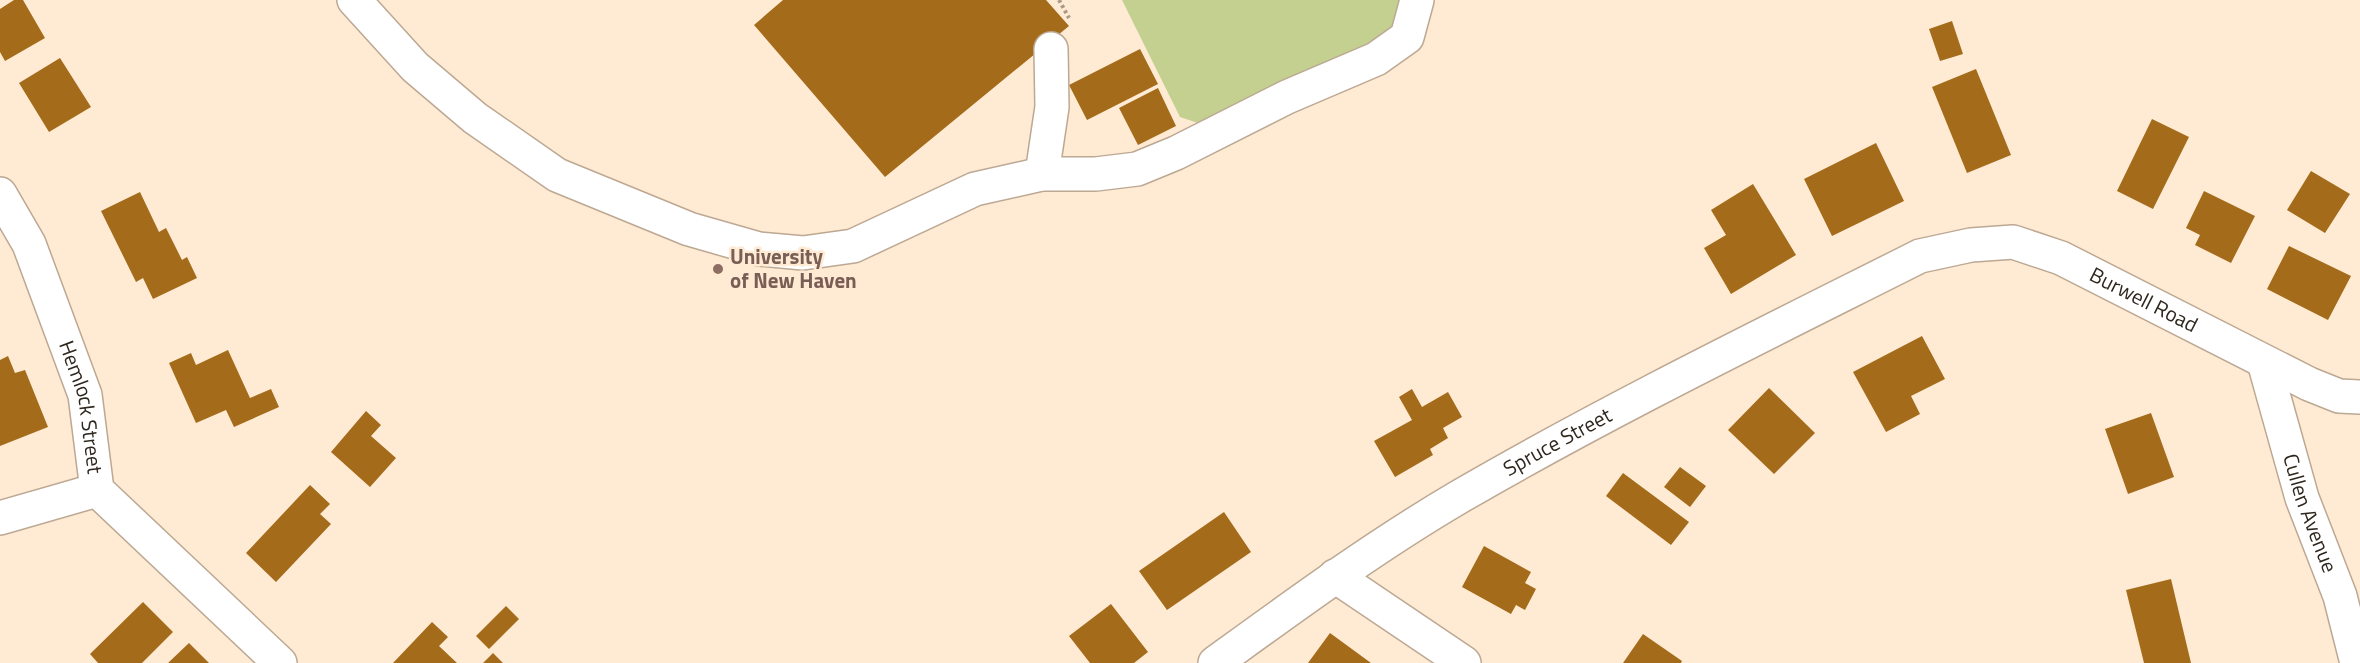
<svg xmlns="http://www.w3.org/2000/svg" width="2360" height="663" viewBox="0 0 2360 663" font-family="'Titillium Web',sans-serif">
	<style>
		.green { fill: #c3d08f }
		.building { fill: #a36b1a }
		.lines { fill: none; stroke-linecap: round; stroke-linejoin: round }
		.minor-casing { stroke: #bca893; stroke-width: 36 }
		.path { stroke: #a99988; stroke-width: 4; stroke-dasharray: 3 3; stroke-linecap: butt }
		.minor { stroke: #fff; stroke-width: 33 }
		.education-dot { fill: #8d6e63; stroke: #ffead3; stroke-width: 2 }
		.labels { text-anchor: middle; stroke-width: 5; stroke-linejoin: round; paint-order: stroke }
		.education-label { font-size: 21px; font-weight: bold; fill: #785e54; stroke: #ffead3; text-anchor: start }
		.street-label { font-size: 21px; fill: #2e271e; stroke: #ffead3 }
	</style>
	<rect width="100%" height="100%" fill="#ffead3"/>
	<path class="green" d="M1122,0H1406L1400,27L1204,125L1180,117Z"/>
	<path class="building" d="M14,0H23L45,38L5,61L0,52V9Z
		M783,0H1046L1069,26L885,177L754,25Z
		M1952,21L1963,54L1940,61L1929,29Z
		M1140,49L1158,84L1087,120L1069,85Z
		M60,58L91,107L49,132L19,83Z
		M1976,69L2011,155L1967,173L1932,87Z
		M1158,88L1176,126L1138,145L1119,108Z
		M2152,119L2189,137L2153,209L2117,191Z
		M1876,143L1904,201L1832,236L1804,179Z
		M2311,171L2350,194L2325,233L2287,210Z
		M1753,184L1796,255L1731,294L1704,248L1726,235L1711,210Z
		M2204,191L2255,216L2231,263L2195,245L2200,235L2186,228Z
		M140,192L159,232L166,228L182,260L187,257L197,278L153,299L143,278L136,282L101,211Z
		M2289,246L2351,276L2328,320L2267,289Z
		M1922,336L1945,379L1911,396L1920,414L1886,432L1853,372Z
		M228,350L250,398L271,389L279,407L234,427L226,410L196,423L169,363L191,353L196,365Z
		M8,356L15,373L25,370L48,427L0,446V360Z
		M1769,388L1815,433L1774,474L1728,430Z
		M1412,389L1422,407L1448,392L1462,417L1443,428L1448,438L1430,449L1433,455L1395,477L1374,441L1412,420L1399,397Z
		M366,411L381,425L371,436L396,458L370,487L331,452Z
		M2151,413L2174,477L2128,494L2105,429Z
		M1680,467L1706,486L1690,507L1664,487Z
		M1623,473L1689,522L1671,545L1606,496Z
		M310,485L330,504L320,514L331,524L276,582L246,553Z
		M1224,512L1251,552L1167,610L1139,571Z
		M1484,546L1531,572L1525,583L1536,589L1525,610L1516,605L1511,614L1462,587Z
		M2171,579L2191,663H2144L2126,590Z
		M143,602L173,632L142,663H98L90,654Z
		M1111,604L1148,652L1134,663H1090L1069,636Z
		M506,606L519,619L489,649L476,636Z
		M432,622L448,637L439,646L457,663H393Z
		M1330,633L1371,663H1308Z
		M1643,634L1682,661L1681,663H1623Z
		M189,643L209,663H168Z
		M493,653L503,663H483Z"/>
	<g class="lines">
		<defs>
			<g id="minor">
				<path d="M354,0L415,67L475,118L557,175L689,229L759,249L803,253L853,246L975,189L1042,174H1096L1137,169L1176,153L1287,97L1376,59L1407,37L1417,0"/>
				<path d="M1042,174L1052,107L1051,49"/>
				<path id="s1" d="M0,194L29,244L85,395L97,490L280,663"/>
				<path id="s2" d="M2264,362L2302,498L2340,596L2357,663"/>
				<path d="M0,518L97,490"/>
				<path d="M1335,576L1464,663"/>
				<path id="s3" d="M1215,663C1295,605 1374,547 1459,497C1609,410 1765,334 1920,256L1971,245L2013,242L2061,258L2309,384L2339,396L2360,397"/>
			</g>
		</defs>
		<use href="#minor" class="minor-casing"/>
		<path class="path" d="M1059,0L1069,18"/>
		<use href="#minor" class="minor"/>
	</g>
	<circle class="education-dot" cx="718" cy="269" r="6"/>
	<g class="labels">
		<g class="education-label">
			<text x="730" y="264">University<tspan x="730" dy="24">of New Haven</tspan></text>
		</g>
		<g class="street-label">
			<text dy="7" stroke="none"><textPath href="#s3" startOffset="1053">Burwell Road</textPath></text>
			<text dy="7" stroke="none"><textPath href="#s1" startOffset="230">Hemlock Street</textPath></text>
			<text dy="7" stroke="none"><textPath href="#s3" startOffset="408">Spruce Street</textPath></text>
			<text dy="7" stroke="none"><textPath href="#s2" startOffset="158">Cullen Avenue</textPath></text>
		</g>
	</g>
</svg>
